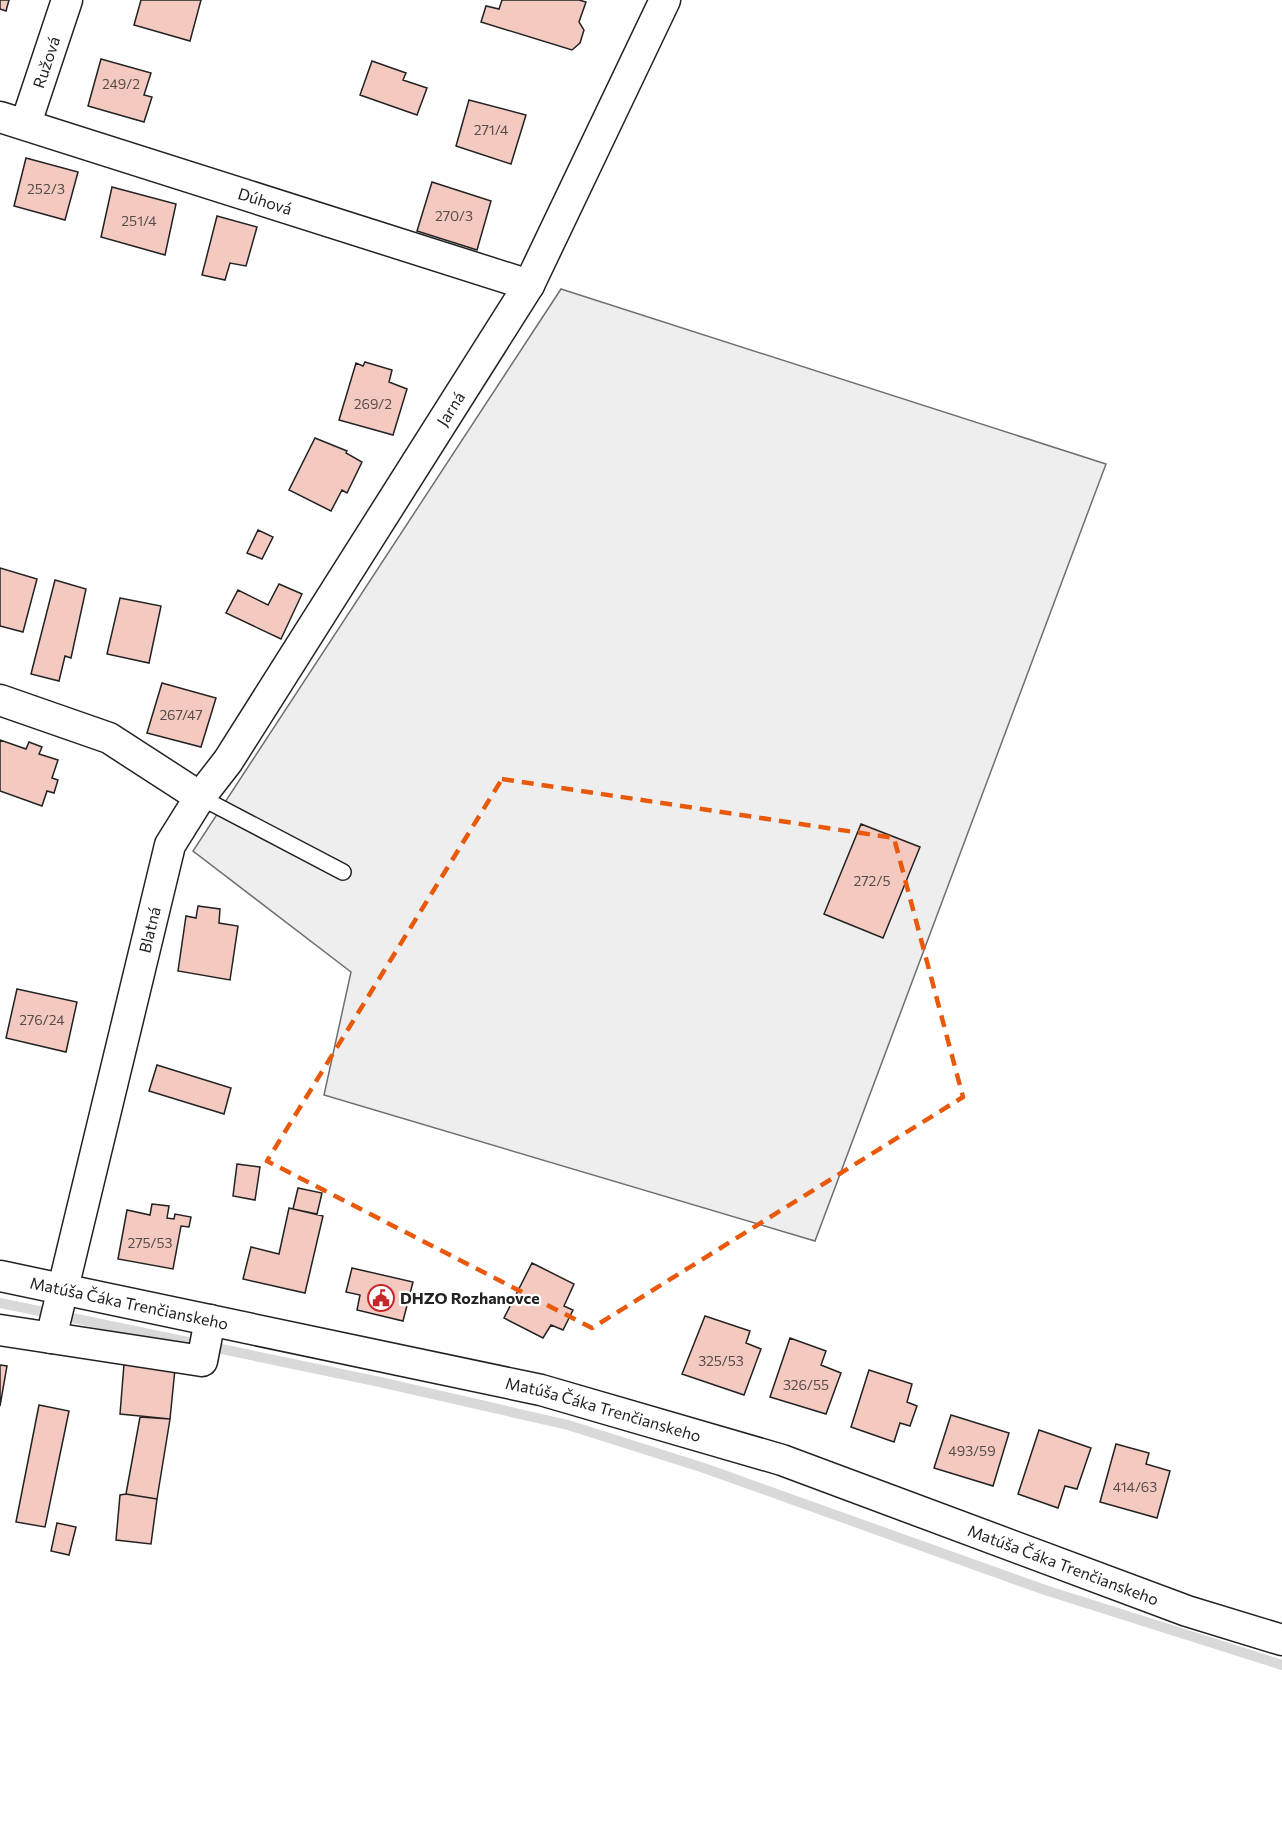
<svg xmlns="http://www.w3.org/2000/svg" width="1282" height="1829" viewBox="0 0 1282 1829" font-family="Commissioner,sans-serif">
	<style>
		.green { fill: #eee; stroke: #6f6f6f; stroke-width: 1.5 }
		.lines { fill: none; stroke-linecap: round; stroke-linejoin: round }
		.stream { stroke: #d9d9d9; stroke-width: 10 }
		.building { fill: #f3c9c0; stroke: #222; stroke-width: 1.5 }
		.lane-casing { stroke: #222; stroke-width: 18 }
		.street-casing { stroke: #222; stroke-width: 33 }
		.lane { stroke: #fff; stroke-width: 15 }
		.street { stroke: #fff; stroke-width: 30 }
		.marked { fill: none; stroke: #e8590c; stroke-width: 4.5; stroke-dasharray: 12 8; stroke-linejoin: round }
		.labels { text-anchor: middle; stroke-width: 4.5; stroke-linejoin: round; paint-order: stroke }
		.number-label { font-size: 14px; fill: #564c4a }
		.street-label { font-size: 16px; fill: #222; stroke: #fff }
		.poi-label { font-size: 16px; font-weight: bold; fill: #222; stroke: #fff; text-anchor: start }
	</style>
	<rect width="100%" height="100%" fill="#fff"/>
	<path class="green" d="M561,289L1106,464L815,1241L324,1095L351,972L193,851Z"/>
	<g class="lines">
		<path class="stream" d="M0,1303L380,1382L568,1425L704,1468L1045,1590L1282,1665"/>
	</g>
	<path class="building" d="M0,0H9L6,11L0,9Z
		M141,0H201L190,41L134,25Z
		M502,0H579L586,2L579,22L584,30L580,43L572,50L481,22L486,6L499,9Z
		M101,59L151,73L144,95L152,97L144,122L88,106Z
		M372,61L406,73L403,80L427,88L417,115L360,95Z
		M469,100L526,115L511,164L456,146Z
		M26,158L78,172L65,220L14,206Z
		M432,182L491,201L477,250L417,231Z
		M112,187L176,204L165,255L101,237Z
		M217,216L257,227L246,266L230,263L225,280L202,275Z
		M365,362L392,370L389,382L407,389L393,435L339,420L356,363L363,366Z
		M315,438L347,451L346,453L362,462L347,493L342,490L331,511L289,490Z
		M258,530L273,537L262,559L247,553Z
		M0,568L37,579L23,632L0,626Z
		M55,580L86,589L71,658L65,656L59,681L31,674Z
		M279,584L302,594L281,639L226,613L238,590L268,605Z
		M120,598L161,606L149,663L107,654Z
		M162,683L216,698L201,747L147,733Z
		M0,740L26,749L29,742L42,747L39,754L58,760L52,778L58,780L54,793L47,791L42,806L0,791Z
		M861,824L920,847L883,938L824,914Z
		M198,906L220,909L219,923L238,926L230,980L178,971L186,916L196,918Z
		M17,989L77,1002L66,1052L6,1038Z
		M157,1065L231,1088L224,1114L149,1091Z
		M237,1164L260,1167L255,1200L233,1196Z
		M298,1188L322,1193L317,1214L293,1209Z
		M152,1204L169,1206L167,1218L174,1219L175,1214L191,1217L189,1227L181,1226L173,1269L118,1259L127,1210L150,1215Z
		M289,1208L323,1216L305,1293L243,1279L251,1247L279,1254Z
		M532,1263L574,1284L564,1306L573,1310L563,1330L551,1325L543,1338L504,1318Z
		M352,1268L413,1282L403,1321L357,1310L360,1295L346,1292Z
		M705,1316L750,1331L746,1343L761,1349L744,1395L682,1374Z
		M790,1338L826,1351L821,1365L841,1373L826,1414L770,1397Z
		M124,1364L175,1369L170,1419L120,1414Z
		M0,1365L7,1366L0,1406Z
		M869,1370L912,1384L907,1402L917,1406L910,1426L900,1423L894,1442L851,1427Z
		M39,1405L69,1411L45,1527L16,1522Z
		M951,1415L1009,1433L993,1486L934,1468Z
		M140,1417L170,1419L157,1499L126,1494Z
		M1039,1430L1091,1448L1077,1489L1065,1486L1058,1508L1018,1494Z
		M1116,1444L1149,1453L1146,1464L1170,1471L1157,1518L1100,1502Z
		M126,1494L157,1499L151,1544L116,1540L120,1495Z
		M57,1523L76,1527L69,1555L51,1551Z"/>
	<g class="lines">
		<defs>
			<path id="lane" d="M200,797L343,872"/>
			<g id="street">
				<path id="s1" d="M0,117L529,285"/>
				<path id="s2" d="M26,123L67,0"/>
				<path d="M0,700L109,738L200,797"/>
				<path id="s3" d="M0,1276L541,1390L782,1460L1187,1611L1282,1640"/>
				<path d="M0,1330L202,1361L210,1320"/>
				<path id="s4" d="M51,1338L170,845L200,797L228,761L529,285L665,0"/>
			</g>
		</defs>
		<use href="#lane" class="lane-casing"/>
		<use href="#street" class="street-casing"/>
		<use href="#lane" class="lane"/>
		<use href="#street" class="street"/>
	</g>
	<path class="marked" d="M502,779L894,838L963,1097L592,1328L267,1161Z"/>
	<defs>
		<symbol id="civic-ring" viewBox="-11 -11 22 22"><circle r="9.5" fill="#fff" stroke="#c62828" stroke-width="1.5"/><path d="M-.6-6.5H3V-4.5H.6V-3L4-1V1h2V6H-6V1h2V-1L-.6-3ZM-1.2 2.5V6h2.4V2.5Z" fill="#c62828"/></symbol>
	</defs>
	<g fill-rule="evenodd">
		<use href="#civic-ring" x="366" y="1283" width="30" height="30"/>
	</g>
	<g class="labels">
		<g class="number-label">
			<text x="121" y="89">249/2</text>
			<text x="491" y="135">271/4</text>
			<text x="46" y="194">252/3</text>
			<text x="454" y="221">270/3</text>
			<text x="139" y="226">251/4</text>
			<text x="373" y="409">269/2</text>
			<text x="181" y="720">267/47</text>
			<text x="872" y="886">272/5</text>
			<text x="42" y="1025">276/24</text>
			<text x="150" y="1248">275/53</text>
			<text x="721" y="1366">325/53</text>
			<text x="806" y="1390">326/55</text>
			<text x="972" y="1456">493/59</text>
			<text x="1135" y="1492">414/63</text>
		</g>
		<g class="street-label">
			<text dy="6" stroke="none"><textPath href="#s2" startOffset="64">Ružová</textPath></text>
			<text dy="6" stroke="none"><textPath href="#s1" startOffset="278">Dúhová</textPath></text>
			<text dy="6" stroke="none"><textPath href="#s4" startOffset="1026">Jarná</textPath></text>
			<text dy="6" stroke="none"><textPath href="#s4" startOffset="420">Blatná</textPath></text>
			<text dy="6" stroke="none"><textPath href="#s3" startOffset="132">Matúša Čáka Trenčianskeho</textPath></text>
			<text dy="6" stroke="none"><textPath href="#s3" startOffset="618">Matúša Čáka Trenčianskeho</textPath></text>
			<text dy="6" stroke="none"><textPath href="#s3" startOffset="1104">Matúša Čáka Trenčianskeho</textPath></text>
		</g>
		<g class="poi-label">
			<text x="400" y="1304">DHZO Rozhanovce</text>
		</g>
	</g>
</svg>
